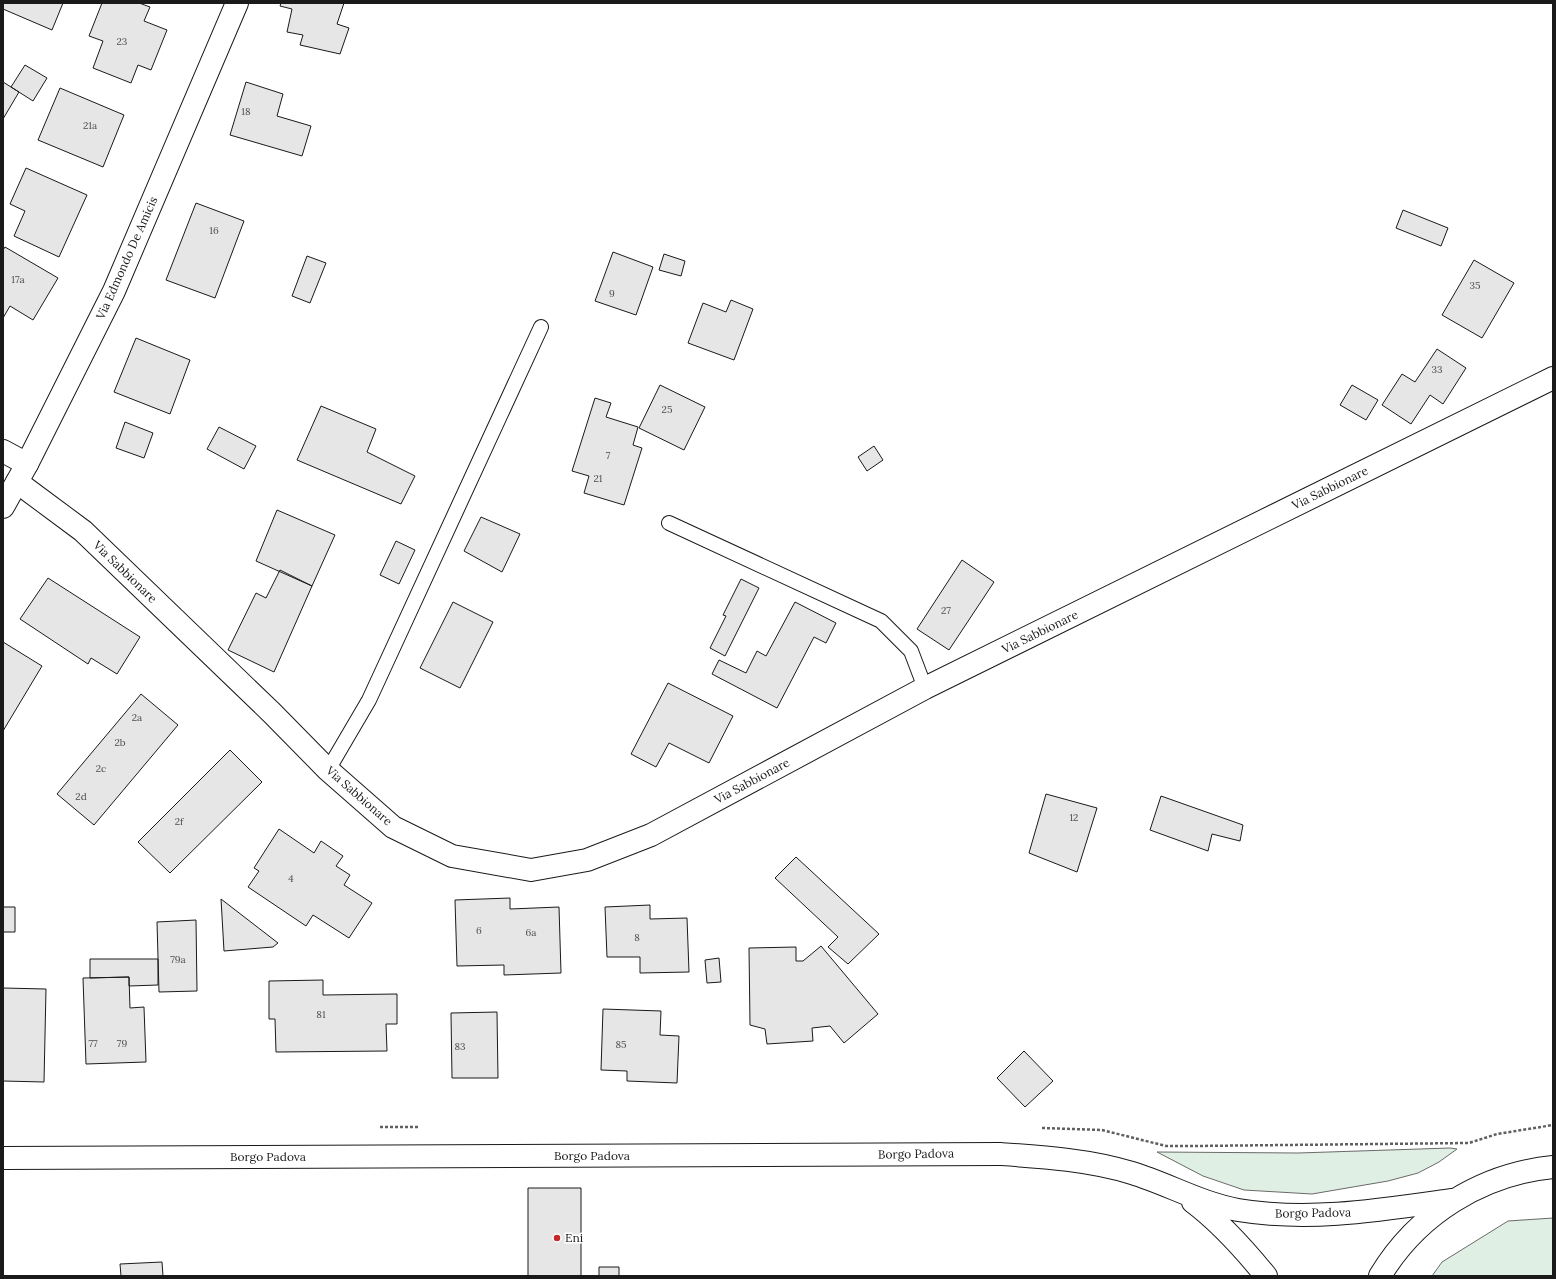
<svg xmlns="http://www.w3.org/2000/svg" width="1556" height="1279" viewBox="0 0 1556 1279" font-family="Lora,serif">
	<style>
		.green { fill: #e0efe3; stroke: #6a6a6a }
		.building { fill: #e6e6e6; stroke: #1a1a1a }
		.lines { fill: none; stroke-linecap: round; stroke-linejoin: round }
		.service-casing { stroke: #1a1a1a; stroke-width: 16 }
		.minor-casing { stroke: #1a1a1a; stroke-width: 24 }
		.tertiary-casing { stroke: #1a1a1a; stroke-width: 24 }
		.secondary-casing { stroke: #1a1a1a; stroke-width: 24 }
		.primary-casing { stroke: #1a1a1a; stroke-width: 24 }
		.path { stroke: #5f5f5f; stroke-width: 2.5; stroke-dasharray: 3 2; stroke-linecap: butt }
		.service { stroke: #fff; stroke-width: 14 }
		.minor { stroke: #fff; stroke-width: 22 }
		.tertiary { stroke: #fff; stroke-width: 22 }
		.secondary { stroke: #fff; stroke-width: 22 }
		.primary { stroke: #fff; stroke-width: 22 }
		.poi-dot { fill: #c62828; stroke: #fff; stroke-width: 1.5 }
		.labels { text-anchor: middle; stroke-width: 3; stroke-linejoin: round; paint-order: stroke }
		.number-label { font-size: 10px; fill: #4d4d4d }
		.street-label { font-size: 12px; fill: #1a1a1a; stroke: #fff }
		.poi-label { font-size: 12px; fill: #1a1a1a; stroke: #fff; text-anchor: start }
	</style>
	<rect width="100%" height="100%" fill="#fff"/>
	<path class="green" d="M1450,1148L1457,1149L1439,1162L1418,1173L1388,1181L1312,1194L1244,1190L1203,1176L1157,1152L1298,1153Z
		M1553,1218V1276H1432L1442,1262L1508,1221Z"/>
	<path class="building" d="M3,3H63L52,30L3,9Z
		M102,3H139L150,7L144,21L167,30L151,70L138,65L131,83L93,68L103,41L89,36Z
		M281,3H344L337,24L349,28L340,54L300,45L303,35L287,32L292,9L280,6Z
		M25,65L47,78L33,101L11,87Z
		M3,82L19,92L3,119Z
		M246,82L283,94L277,116L311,126L302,156L230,135Z
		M60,88L124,115L103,167L38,140Z
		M26,168L87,195L59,257L14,236L25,211L10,204Z
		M196,203L244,221L215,298L166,280Z
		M1403,210L1448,228L1441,246L1396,228Z
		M5,247L58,278L33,320L10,306L3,318V250Z
		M613,252L653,267L636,315L595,301Z
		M664,254L685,261L681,276L659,270Z
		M307,256L326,263L310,303L292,296Z
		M1474,260L1514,283L1482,338L1442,315Z
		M731,300L753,309L734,360L688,343L703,303L726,312Z
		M136,338L190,360L170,414L114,392Z
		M1437,349L1466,368L1443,404L1430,395L1411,424L1382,405L1402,374L1415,382Z
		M660,385L705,407L684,450L639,428Z
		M1352,385L1378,400L1366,420L1340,405Z
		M595,398L611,403L606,417L638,427L633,445L642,448L624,505L584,493L589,476L572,471Z
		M321,406L376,429L367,452L415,476L401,504L297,460Z
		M125,422L153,433L144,458L116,448Z
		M219,427L256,446L244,469L207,449Z
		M874,446L883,460L867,471L858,457Z
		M277,510L335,535L312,586L256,561Z
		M481,517L520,534L502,572L464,551Z
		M396,541L415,550L399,584L380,575Z
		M962,560L994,582L949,650L917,629Z
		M280,570L312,586L274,672L228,650L256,593L266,598Z
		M48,578L140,637L117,674L91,658L88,664L20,619Z
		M741,579L759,588L725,656L710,648L726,616L723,615Z
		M453,602L493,622L460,688L420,668Z
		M795,602L836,623L826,643L814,637L777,708L712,674L719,660L746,673L757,651L766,656Z
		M3,642L42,666L3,731Z
		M668,683L733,716L709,763L669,743L656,767L631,754Z
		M141,694L178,725L94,825L57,794Z
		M230,750L262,782L170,873L138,842Z
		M1046,794L1097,808L1077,872L1029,853Z
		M1161,796L1243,825L1240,841L1212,834L1208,851L1150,830Z
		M279,829L314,853L321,841L343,856L336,866L350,875L344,885L372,903L349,938L313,915L306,926L248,887L259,871L254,868Z
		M796,857L879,934L848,964L828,947L838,937L775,878Z
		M510,898V909L559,907L561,973L504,975V965L457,966L455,900Z
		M221,899L278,943L273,947L224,951Z
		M650,905V919L687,918L689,972L640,973V957H607L605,907Z
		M3,907H15V932H3Z
		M196,920L197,991L159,992L157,922Z
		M821,946L878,1014L844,1043L830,1026L812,1028L813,1041L767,1044L765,1029L750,1025L749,948L796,947V961H803Z
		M719,958L721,982L707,983L705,960Z
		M90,959H158V985L129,986V977L90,978Z
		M129,977L130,1008L144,1007L146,1062L86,1064L83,978Z
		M323,980V995L397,994V1024H386L387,1051L276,1052L275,1019H269V981Z
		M3,988L46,989L44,1082L3,1081Z
		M603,1009L661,1011L660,1035L679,1036L677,1083L627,1081V1071L601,1070Z
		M497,1012L498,1078H452L451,1013Z
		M1024,1051L1053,1081L1025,1107L997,1078Z
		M528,1188H581V1276H528Z
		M162,1262L163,1276H121L120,1264Z
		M599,1267H619V1276H599Z"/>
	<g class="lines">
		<defs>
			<path id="service" d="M669,523L881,621L911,651L925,688
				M328,770L369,700L541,327"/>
			<path id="minor" d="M3,451L27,464
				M17,482L83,531L272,713L328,770L393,827L452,856L531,870L587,860L651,835L925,688L1553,378"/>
			<path id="tertiary" d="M3,507L27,464L114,291L237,3"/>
			<path id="secondary" d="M3,1158L1000,1154C1044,1157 1090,1160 1132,1173C1168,1184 1200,1203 1238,1210C1309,1222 1381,1210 1452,1200
				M1193,1202C1221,1223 1244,1249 1266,1276"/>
			<path id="primary" d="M1380,1276C1417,1214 1482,1174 1553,1167"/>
		</defs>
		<use href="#service" class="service-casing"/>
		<use href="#minor" class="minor-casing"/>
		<use href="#tertiary" class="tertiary-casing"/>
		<use href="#secondary" class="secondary-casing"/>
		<use href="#primary" class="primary-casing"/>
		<path class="path" d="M380,1127H419
			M1042,1128L1102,1130L1166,1146H1194L1469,1143L1497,1134L1553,1125"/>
		<use href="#service" class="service"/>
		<use href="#minor" class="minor"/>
		<use href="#tertiary" class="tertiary"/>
		<use href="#secondary" class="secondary"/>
		<use href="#primary" class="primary"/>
	</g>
	<circle class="poi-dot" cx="557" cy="1238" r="4"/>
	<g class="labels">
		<g class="number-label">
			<text x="122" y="45">23</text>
			<text x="246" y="115">18</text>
			<text x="90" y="129">21a</text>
			<text x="214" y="234">16</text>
			<text x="18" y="283">17a</text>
			<text x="1475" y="289">35</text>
			<text x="612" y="297">9</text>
			<text x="1437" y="373">33</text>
			<text x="667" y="413">25</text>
			<text x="608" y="459">7</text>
			<text x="598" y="482">21</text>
			<text x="946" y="614">27</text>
			<text x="137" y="721">2a</text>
			<text x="120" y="746">2b</text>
			<text x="101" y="772">2c</text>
			<text x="81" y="800">2d</text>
			<text x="1074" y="821">12</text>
			<text x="179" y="825">2f</text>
			<text x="291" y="882">4</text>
			<text x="479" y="934">6</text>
			<text x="531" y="936">6a</text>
			<text x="637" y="941">8</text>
			<text x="178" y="963">79a</text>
			<text x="321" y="1018">81</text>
			<text x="93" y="1047">77</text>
			<text x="122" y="1047">79</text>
			<text x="621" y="1048">85</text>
			<text x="460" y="1050">83</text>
		</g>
		<g class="street-label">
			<text transform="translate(127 258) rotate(-66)" y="4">Via Edmondo De Amicis</text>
			<text transform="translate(1330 488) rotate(-26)" y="4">Via Sabbionare</text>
			<text transform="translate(125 572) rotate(44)" y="4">Via Sabbionare</text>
			<text transform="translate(1040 632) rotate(-26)" y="4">Via Sabbionare</text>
			<text transform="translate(752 781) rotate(-28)" y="4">Via Sabbionare</text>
			<text transform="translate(359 796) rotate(41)" y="4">Via Sabbionare</text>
			<text transform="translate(916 1154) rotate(-1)" y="4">Borgo Padova</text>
			<text x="592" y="1160">Borgo Padova</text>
			<text x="268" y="1161">Borgo Padova</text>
			<text transform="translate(1313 1213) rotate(-1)" y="4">Borgo Padova</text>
		</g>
		<g class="poi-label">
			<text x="565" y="1242">Eni</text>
		</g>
	</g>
	<rect width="1556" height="1279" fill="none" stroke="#1a1a1a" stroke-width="8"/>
</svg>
